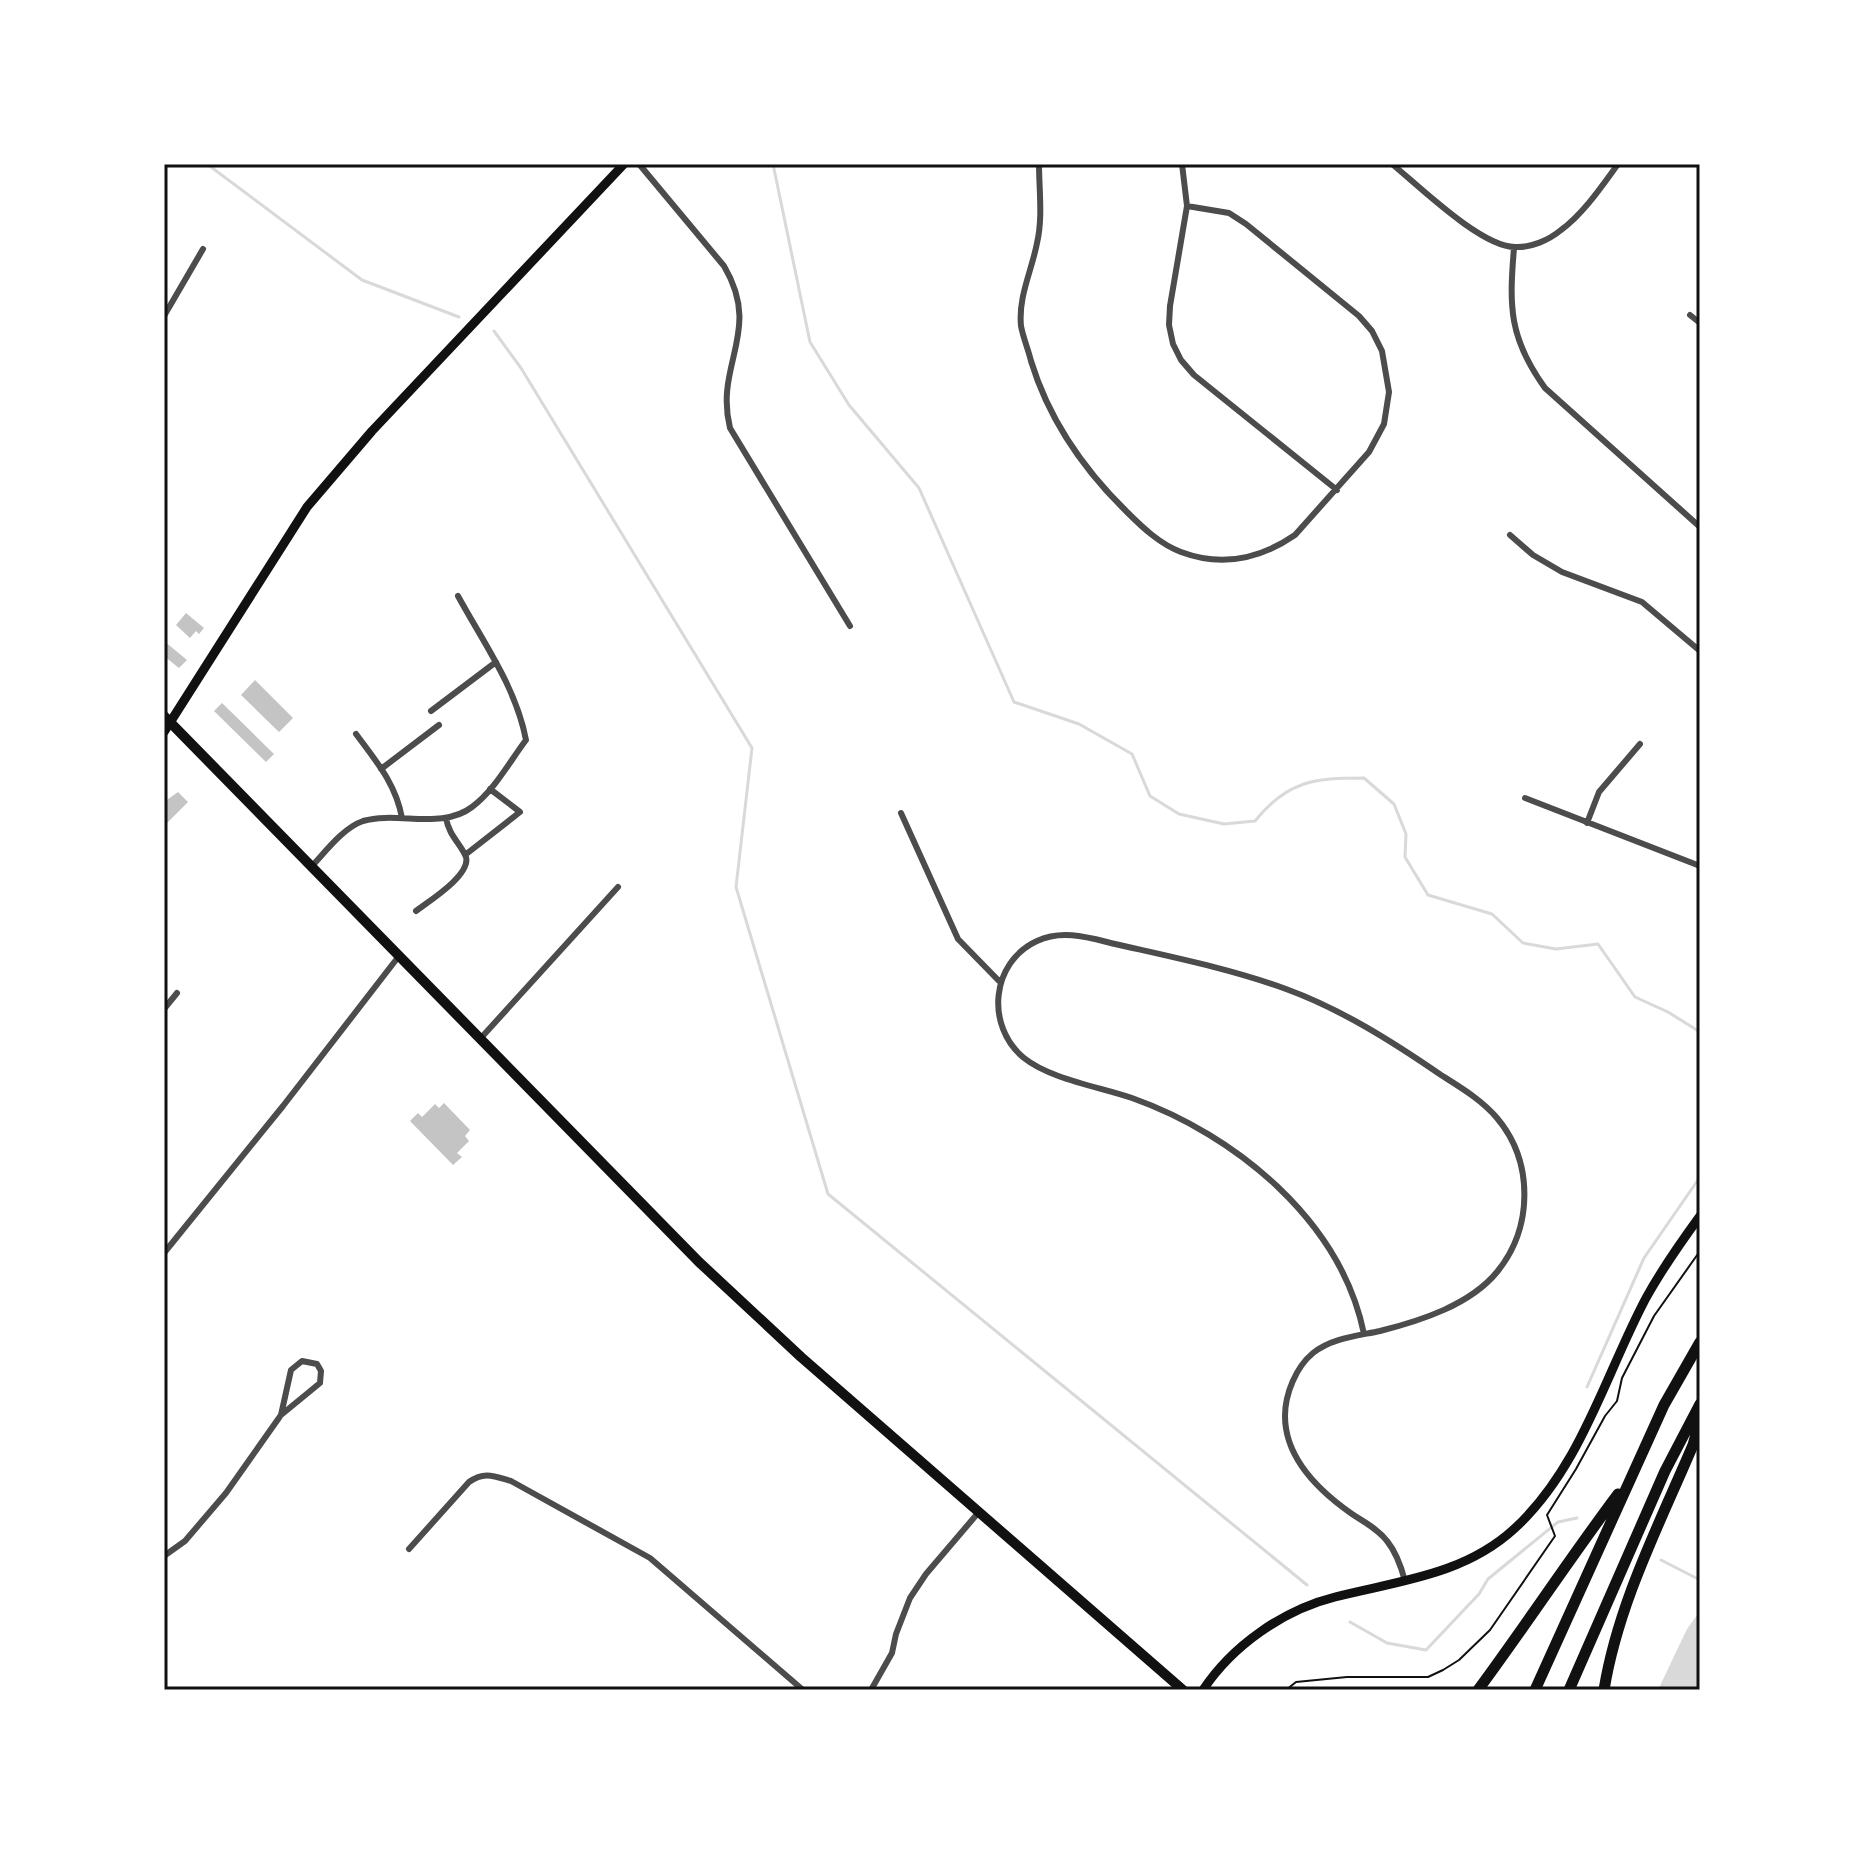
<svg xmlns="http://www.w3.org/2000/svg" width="1864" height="1854" viewBox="0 0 1864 1854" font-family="'DejaVu Sans',sans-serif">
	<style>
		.water { fill: #d9d9d9 }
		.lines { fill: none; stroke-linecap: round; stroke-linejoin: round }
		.stream { stroke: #d9d9d9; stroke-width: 3 }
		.building { fill: #c4c4c4 }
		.path { stroke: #111; stroke-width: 2 }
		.minor { stroke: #4c4c4c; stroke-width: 6 }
		.secondary { stroke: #111; stroke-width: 9 }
		.primary { stroke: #111; stroke-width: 10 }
		.motorway { stroke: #111; stroke-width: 11 }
		.neatline { fill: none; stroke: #111; stroke-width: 3 }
	</style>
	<rect width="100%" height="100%" fill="#fff"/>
	<path class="water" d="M1700,1611V1690H1658L1687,1629Z"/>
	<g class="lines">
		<path class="stream" d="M207,164L362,280L459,317
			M773,164L810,342L849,405L919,488L1014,702L1079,724L1132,754L1150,796L1179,814L1224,824L1255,821C1287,781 1314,778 1364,778L1394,804L1406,834L1405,857L1428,895L1492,914L1523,943L1556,949L1598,944L1635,997L1668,1012L1700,1032
			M494,331L521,368L752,748L736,887L828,1194L1307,1585
			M1587,1387L1644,1258L1700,1177
			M1661,1560L1700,1580
			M1350,1622L1387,1643L1426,1650L1479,1594L1488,1579L1558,1522L1577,1518"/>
	</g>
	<path class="building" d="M186,613L204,628L199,634L196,631L190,638L176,625Z
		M164,641L187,660L179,668L164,656Z
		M255,680L293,718L279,732L241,695Z
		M222,703L274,754L266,762L214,711Z
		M178,792L188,802L164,826V802Z
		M444,1103L470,1130L465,1136L469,1141L457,1153L462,1157L453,1165L410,1121L418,1113L422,1117L435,1104L439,1108Z"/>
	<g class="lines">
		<path class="path" d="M1286,1690L1296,1682L1347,1677H1428L1443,1670L1459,1660L1490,1630L1555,1536L1547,1515L1576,1469L1605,1416L1617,1401L1622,1378L1654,1316L1700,1251"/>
		<path class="minor" d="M639,164L724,266C763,332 714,364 730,428L850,626
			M1039,164C1039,189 1043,218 1037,243C1032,270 1018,297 1021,326C1023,337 1028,349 1031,361C1049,420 1083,469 1127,512C1143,528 1160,544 1181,552C1221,567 1260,559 1295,535L1369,452L1384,424L1389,392L1382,351L1372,331L1359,316L1246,224L1229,213L1187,206
			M1182,164L1187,206L1170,306L1169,325L1173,344L1181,360L1194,375L1337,490
			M1392,164C1419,186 1481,247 1515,247C1531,248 1549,240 1561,230C1583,214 1602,186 1618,164
			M1514,248C1509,307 1509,338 1545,388L1700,527
			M1690,315L1700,323
			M164,316L203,249
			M1510,535L1533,555L1562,572L1642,602L1700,651
			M431,711L496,662
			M356,734C376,761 396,784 402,818
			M381,769L439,725
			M1525,798L1700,866
			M901,813L958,939L999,981
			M1587,823L1599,792L1640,744
			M465,855L520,812L490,789
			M312,866C326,851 343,828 363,821C397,811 442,830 472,807C494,791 510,761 526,740C516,687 483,642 458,596
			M416,911C429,901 471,875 466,857C461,844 449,836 446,818
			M164,1009L177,993
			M480,1039L618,887
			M164,1253L283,1106L399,956
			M1364,1334C1341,1221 1236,1135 1132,1098C1100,1087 1050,1079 1024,1058C985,1026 991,962 1037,941C1063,929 1090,938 1115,944C1172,957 1231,969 1286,989C1341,1009 1393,1042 1441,1075C1460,1087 1482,1100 1497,1118C1534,1162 1533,1228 1497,1272C1470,1305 1420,1321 1380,1331C1357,1336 1332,1338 1313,1353C1296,1367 1285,1394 1285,1416C1285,1459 1319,1491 1352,1514C1364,1522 1378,1529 1387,1541C1396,1552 1401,1566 1405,1581
			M409,1549L469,1482C484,1471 494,1476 511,1481L650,1558L803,1690
			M164,1556L185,1541L226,1493L281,1415L320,1383L321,1371L317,1364L302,1361L291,1370L281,1415
			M490,1690H513
			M871,1690L892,1653L896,1634L910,1598L926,1574L978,1513"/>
		<path class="secondary" d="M164,732L307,507L372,431L624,164
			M1203,1690C1232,1646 1283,1610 1335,1597C1398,1581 1464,1575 1514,1529C1581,1468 1605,1375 1646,1298C1662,1269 1681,1242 1700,1216"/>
		<path class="primary" d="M164,716L699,1262L801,1357L1183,1690"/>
		<path class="motorway" d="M1478,1690C1526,1625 1570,1558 1618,1494
			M1535,1690L1664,1405L1700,1342
			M1569,1690L1665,1471L1700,1404
			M1604,1690C1618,1604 1659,1525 1693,1445L1700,1420"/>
	</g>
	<rect width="1864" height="1854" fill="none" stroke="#ffffff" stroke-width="332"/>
	<rect x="166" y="166" width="1532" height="1522" class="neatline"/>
</svg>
